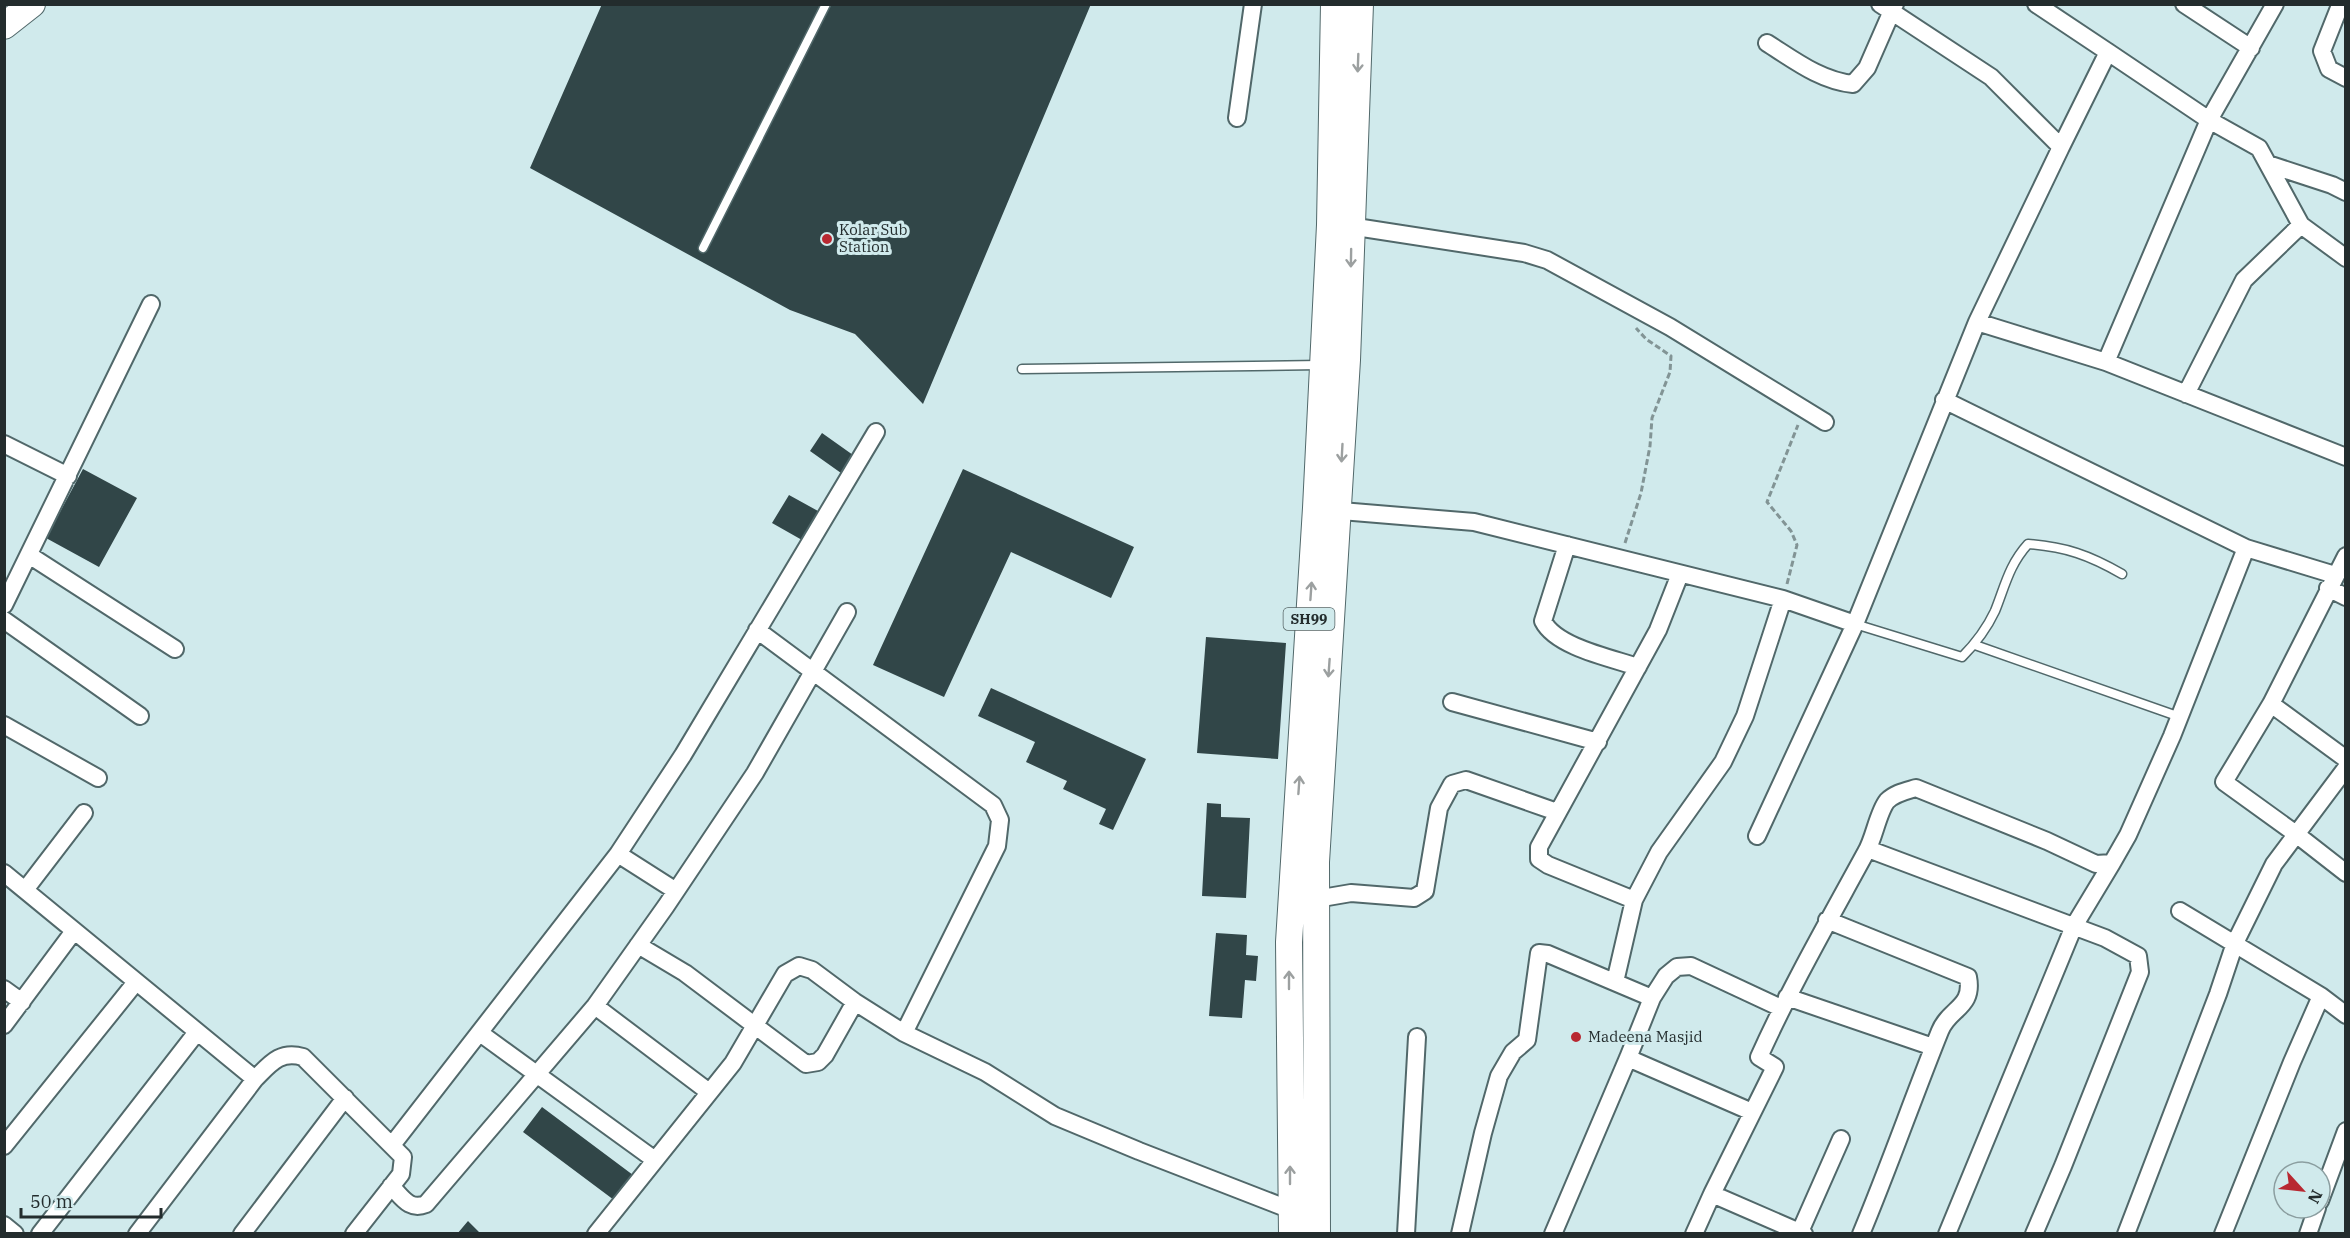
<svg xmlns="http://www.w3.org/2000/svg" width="2350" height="1238" viewBox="0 0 2350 1238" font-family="'IBM Plex Serif',serif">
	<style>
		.building { fill: #314648 }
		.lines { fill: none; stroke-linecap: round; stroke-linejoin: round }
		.lane-casing { stroke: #51686a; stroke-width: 11 }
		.street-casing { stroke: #51686a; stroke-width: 20 }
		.primary-casing { stroke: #51686a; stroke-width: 28 }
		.path { stroke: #829495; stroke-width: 3; stroke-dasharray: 6 3; stroke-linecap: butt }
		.lane { stroke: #fff; stroke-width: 8 }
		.street { stroke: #fff; stroke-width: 16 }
		.primary { stroke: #fff; stroke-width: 26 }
		.oneway { stroke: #9ca0a0 }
		.poi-dot { fill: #b82831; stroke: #d0eaec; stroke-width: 2 }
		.labels { text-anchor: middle; stroke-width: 6; stroke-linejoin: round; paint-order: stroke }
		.shield { fill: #d0eaec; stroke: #576566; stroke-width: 1.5 }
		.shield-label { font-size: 14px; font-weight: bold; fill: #232c2d }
		.poi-label { font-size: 15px; fill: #232c2d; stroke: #d0eaec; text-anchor: start }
	</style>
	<rect width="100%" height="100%" fill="#d0eaec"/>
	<path class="building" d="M602,4H1091L923,404L855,334L790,310L530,168Z
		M822,433L853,455L841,473L810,451Z
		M83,469L137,498L99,567L46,538Z
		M963,469L1134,547L1111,598L1011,552L944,697L873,665Z
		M789,495L818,511L802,540L772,523Z
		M1206,637L1286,643L1278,759L1197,753Z
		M991,688L1146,759L1113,830L1099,824L1106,809L1063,789L1067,781L1026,762L1035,742L978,716Z
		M1207,803L1221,804V817L1250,818L1246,898L1202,896Z
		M1216,933L1247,935L1246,955L1258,956L1256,981L1245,980L1242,1018L1209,1016Z
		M542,1107L633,1175L614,1200L523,1132Z
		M468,1221L481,1234H457Z"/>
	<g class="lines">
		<defs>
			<path id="lane" d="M703,248L826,4
				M1022,369L1320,365
				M1855,624L1962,657C1975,644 1987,628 1995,611C2005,586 2009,565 2028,544C2066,547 2089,555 2122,574
				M1975,645L2180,717"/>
			<path id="street" d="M1880,4L1991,77L2061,147L2108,52L2209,120L2259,148L2301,225L2346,258
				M2036,4L2108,52
				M2184,4L2251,48
				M2343,4L2339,8L2322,51L2329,69L2346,78
				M1767,43C1794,60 1821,81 1853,84L1867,68L1895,4
				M1237,118L1253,4
				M2268,164L2332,185L2346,192
				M1343,225L1524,253L1547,260L1670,327L1825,422
				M1977,322L2061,147
				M2106,362L2209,120L2275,4
				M2186,394L2244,280L2301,225
				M1944,400L2246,548L2335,575
				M4,444L68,476
				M1329,510L1474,522L1783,599L1855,624L1977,322L2106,362L2346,457
				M1567,545L1543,621C1556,647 1611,658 1638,667
				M29,555L175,649
				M2346,556L2271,704L2224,782L2296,834L2346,873
				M2328,588L2346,597
				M4,605L151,304
				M4,620L140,716
				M757,630L993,805L1000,820L997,846L904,1033
				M1452,702L1598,742
				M2271,704L2346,759
				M4,725L98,778
				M1757,836L1855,624
				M1868,849L2105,938L2138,956L2140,972L2063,1166L2034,1234
				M618,854L676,891
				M4,873L255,1079
				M25,890L84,813
				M1316,899L1351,893L1414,898L1425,891L1439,808L1452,784L1466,780L1557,812
				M1634,900L1548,865L1539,859V847L1658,630L1680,574
				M2180,911L2321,996L2346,1015
				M1827,920L1968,977C1974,1008 1949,1008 1940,1031C1913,1098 1889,1167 1861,1234
				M638,945L685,973L806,1064L818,1062L825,1055L855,1002
				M1615,982L1634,900L1659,852L1723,762L1745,716L1783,599
				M4,989L22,1002
				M1787,997L1933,1047
				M595,1006L709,1092
				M4,1025L74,931
				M480,1033L655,1160
				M1628,1058L1752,1112
				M392,1145L618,854L683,755L876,432
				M4,1146L136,982
				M391,1186C402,1197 409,1211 426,1204L595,1006L666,906L755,773L847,612
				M1712,1194L1804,1234
				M2320,1201L2346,1131
				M4,1225L15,1234
				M40,1234L197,1032
				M137,1234L255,1079C270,1064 280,1050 303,1057L403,1157L401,1174L354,1234
				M242,1234L345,1098
				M596,1234L733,1063L785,974L799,966L812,970L855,1002L904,1033L985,1072L1055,1116L1139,1151L1291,1210
				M1406,1234L1417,1037
				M1460,1234L1483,1133L1499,1076L1513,1052L1527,1040L1539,953L1548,954L1652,998
				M1553,1234L1628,1058L1652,998L1666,976L1677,967L1691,966L1781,1008
				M1694,1234L1712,1194L1775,1067L1759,1057C1791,986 1829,920 1866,852C1874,839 1878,812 1887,801C1895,793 1906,791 1916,788L2047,841L2096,864L2112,863L2128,835L2172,736L2246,548
				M1799,1234L1841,1139
				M1947,1234L2074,926L2112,863
				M2126,1234L2218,994L2235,943L2274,864L2346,768
				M2223,1234L2292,1062L2321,996
				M2308,1234L2317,1208"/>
			<path id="primary" d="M4,26L32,4
				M1292,1234L1289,942L1316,508L1330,225L1334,4
				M1317,1234L1316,862L1347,360L1360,4"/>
		</defs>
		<use href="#lane" class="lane-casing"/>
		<use href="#street" class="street-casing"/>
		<use href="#primary" class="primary-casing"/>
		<path class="path" d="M1625,543L1641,493L1650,446L1652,418L1670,372L1671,356L1646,339L1636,328
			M1787,584L1797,545L1791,531L1767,502L1798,425"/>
		<use href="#lane" class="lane"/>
		<use href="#street" class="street"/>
		<use href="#primary" class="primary"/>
	</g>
	<defs><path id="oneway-shaft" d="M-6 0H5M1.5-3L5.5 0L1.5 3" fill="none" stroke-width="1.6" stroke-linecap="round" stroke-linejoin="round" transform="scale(1.5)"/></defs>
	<g class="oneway">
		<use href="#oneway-shaft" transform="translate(1358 63) rotate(92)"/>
		<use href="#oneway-shaft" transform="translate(1351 258) rotate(91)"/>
		<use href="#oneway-shaft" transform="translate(1342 453) rotate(93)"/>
		<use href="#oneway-shaft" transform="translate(1311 591) rotate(-86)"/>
		<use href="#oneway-shaft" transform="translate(1329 668) rotate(94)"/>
		<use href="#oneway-shaft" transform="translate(1299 785) rotate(-86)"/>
		<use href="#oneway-shaft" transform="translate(1289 980) rotate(-90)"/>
		<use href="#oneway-shaft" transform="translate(1290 1175) rotate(-90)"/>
	</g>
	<g class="poi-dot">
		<circle cx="827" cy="239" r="6"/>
		<circle cx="1576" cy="1037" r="6"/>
	</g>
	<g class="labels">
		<rect class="shield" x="1283.5" y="608" width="51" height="22" rx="4.5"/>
		<g class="shield-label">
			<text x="1309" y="624">SH99</text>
		</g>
		<g class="poi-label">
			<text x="839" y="235">Kolar Sub<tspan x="839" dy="17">Station</tspan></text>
			<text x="1588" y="1042">Madeena Masjid</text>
		</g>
	</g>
	<rect width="2350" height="1238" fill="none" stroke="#232c2d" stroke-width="12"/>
	<g transform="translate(2302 1190) rotate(117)"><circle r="28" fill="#d0eaec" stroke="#8b9ea0" stroke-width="1.5"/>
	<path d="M0-4.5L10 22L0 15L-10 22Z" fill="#b82831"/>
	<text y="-9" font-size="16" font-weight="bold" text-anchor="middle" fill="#232c2d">N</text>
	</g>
	<path d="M21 1208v9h140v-9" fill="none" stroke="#232c2d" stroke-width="3"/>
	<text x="30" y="1208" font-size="18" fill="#232c2d" stroke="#d0eaec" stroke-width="4.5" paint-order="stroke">50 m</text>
</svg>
